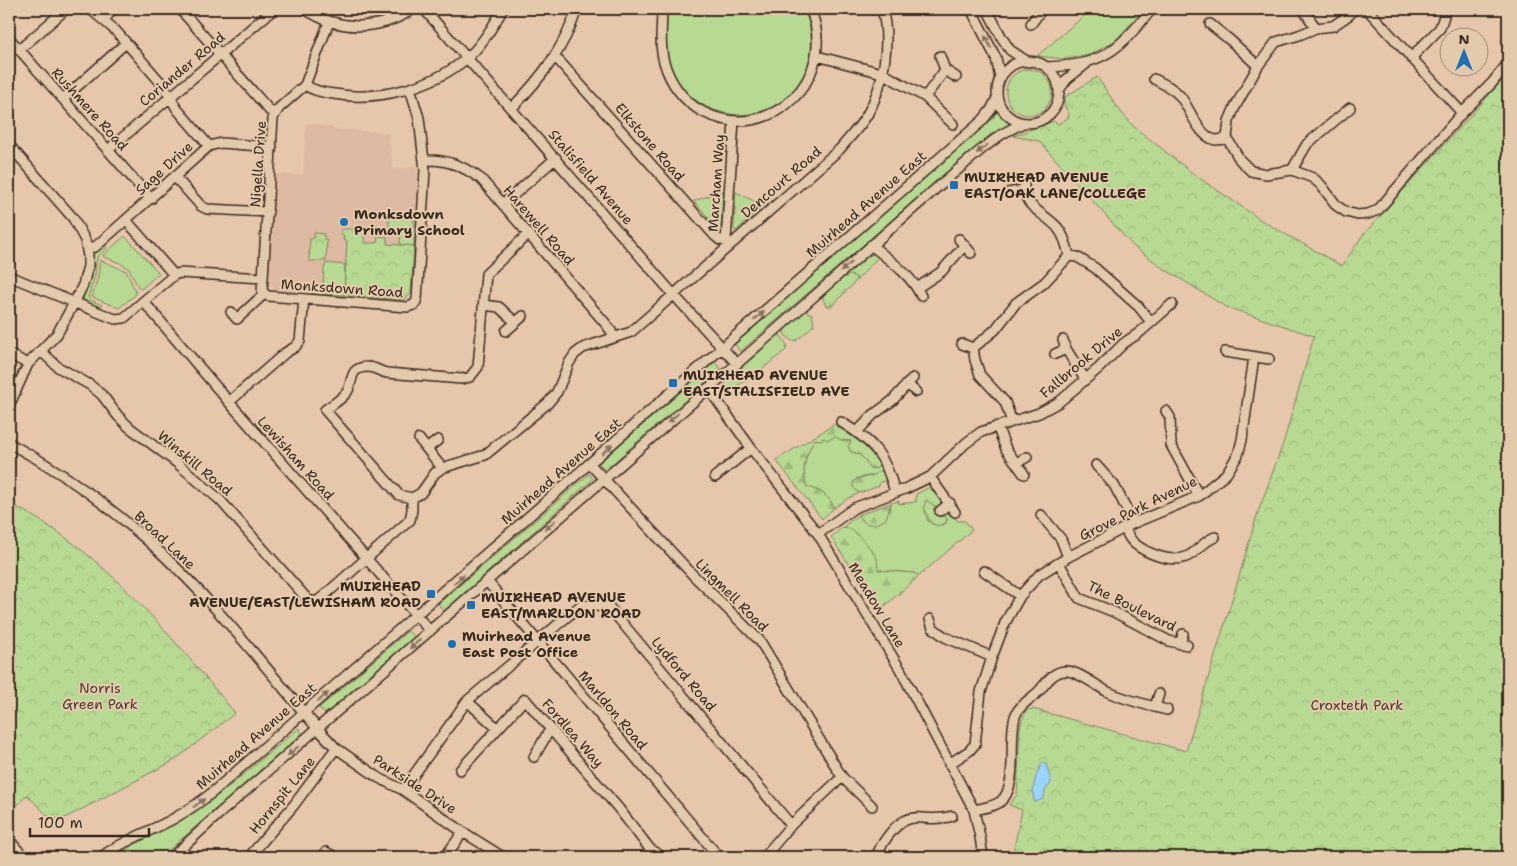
<svg xmlns="http://www.w3.org/2000/svg" width="1517" height="866" viewBox="0 0 1517 866" font-family="'Shantell Sans',sans-serif">
	<style>
		.built { fill: #deb9a1 }
		.green { fill: #b8d993; stroke: #7a8258 }
		.forest { fill: url(#forest-firs); stroke: #7a8258 }
		.park { fill: url(#park-crowns); stroke: #7a8258 }
		.water { fill: #9cd5fc; stroke: #7591a3 }
		.lines { fill: none; stroke-linecap: round; stroke-linejoin: round }
		.minor-casing { stroke: #3b2a1e; stroke-width: 12 }
		.minor { stroke: #e4caac; stroke-width: 9 }
		.oneway { fill: #87725e }
		.poi-dot { fill: #1f6fb2; stroke: #e4caac; stroke-width: 2 }
		.labels { text-anchor: middle; stroke-width: 4; stroke-linejoin: round; paint-order: stroke }
		.street-label { font-size: 14px; fill: #3b2a1e; stroke: #e4caac }
		.poi-label { font-size: 14px; font-weight: bold; fill: #3b2a1e; stroke: #e4caac; text-anchor: start }
		.park-label { font-size: 14px; fill: #483c2a; stroke: #e4caac }
	</style>
	<defs>
		<pattern id="forest-firs" width="22" height="20" patternUnits="userSpaceOnUse" patternTransform="scale(1.25)"><rect width="22" height="20" fill="#b8d993"/><path d="M5 1l3.5 6h-7zM16 11l3.5 6h-7z" fill="#9fba7e"/></pattern>
		<pattern id="park-crowns" width="20" height="18" patternUnits="userSpaceOnUse" patternTransform="scale(1.25)"><rect width="20" height="18" fill="#b8d993"/><path d="M2 6a3 3 0 1 1 6 0M12 15a3 3 0 1 1 6 0" fill="none" stroke="#9fba7e"/></pattern>
	</defs>
	<rect width="100%" height="100%" fill="#e7c7ac"/>
	<filter id="ink" filterUnits="userSpaceOnUse"><feTurbulence type="fractalNoise" baseFrequency=".02" numOctaves="2"/><feDisplacementMap in="SourceGraphic" scale="10" xChannelSelector="R" yChannelSelector="G"/><feConvolveMatrix kernelMatrix="1 2 1 2 8 2 1 2 1" color-interpolation-filters="sRGB"/></filter>
	<g filter="url(#ink)">
		<path class="built" d="M311,123L339,129L388,133L393,169L418,167L411,293L404,300L275,290L269,283L276,174L303,175L306,125Z"/>
		<path class="green" d="M667,9H804C833,73 772,137 707,107C688,98 675,82 669,62C664,45 667,26 667,9Z
			M1092,9H1144L1116,40L1090,55L1065,59L1037,56Z
			M1006 92a23 23 0 1 1 46 0a23 23 0 1 1-46 0Z
			M998,109L1005,118L1013,123L991,134L740,352L735,344L983,127L993,118Z
			M723,191L721,227L717,228L694,201Z
			M736,192L764,206L736,231L734,229Z
			M389,217L414,219V246L400,245L401,229H389Z
			M125,236L159,273L141,289L138,287L129,269L120,263L104,257L103,255Z
			M104,244L107,248L97,257L95,276L88,297L90,300L102,305L100,309L88,304L83,298L91,273L93,255Z
			M873,254L879,256L856,281V277L843,278L867,257Z
			M100,260L126,271L136,292V294L119,308L92,297L98,277Z
			M326,263L345,265L344,295L312,294V291H323L324,269Z
			M808,308L807,312L812,314L814,325L797,340L792,341L784,334L785,329Z
			M778,335H780L787,345L786,350C774,359 737,392 724,389V385L735,375V372Z
			M715,362L721,369L605,470L599,463Z
			M834,435L845,441H852L850,449L851,452C861,453 865,460 870,468L880,464L884,473L881,471L876,475L857,478L853,487L859,493L847,499L834,508C829,496 821,490 807,487C801,469 805,454 815,439L824,438Z
			M589,474L593,479L444,611L438,604Z
			M930,487L941,501L940,505L936,507L932,504V524L943,525L946,523L947,519L944,514L949,513L958,521H965L972,530L919,576L914,573L878,570L857,535L850,529L843,527L858,515L860,518L890,511L891,503L899,501V504L916,502V494Z
			M408,631L414,637L325,714L319,708Z
			M299,728L302,734L161,857H111L189,816L225,790Z"/>
		<path class="forest" d="M850,275L856,277V281L832,306H826L823,299V295L843,278Z
			M835,424L863,444L880,464L876,469L870,468C865,459 861,453 851,452L848,446L851,441L841,440L834,436L833,438L826,440L824,438L820,440L815,439C805,454 801,469 807,487C820,490 830,496 834,508L822,519L776,460Z
			M881,471C884,473 886,478 885,481L880,482L879,486L859,493L853,487V482C860,475 872,479 878,472Z
			M926,500L936,507L933,509L939,517L944,514L947,519L946,523L937,526L928,521L924,507Z
			M891,503L886,519C875,526 865,527 858,515Z
			M843,527C845,528 848,528 850,529C857,533 874,551 877,559C878,563 877,566 878,570L914,573L919,576L879,611L831,537Z"/>
		<path class="park" d="M1508,74V857H1012L1022,810L1009,805L1017,795L1020,728L1022,720L1027,710L1033,709L1186,751L1239,577L1256,518L1284,441L1314,336L1226,307L1163,268L1133,246L1039,141L1013,136L1054,121L1058,124L1068,118L1069,114L1064,105L1065,97L1097,77L1121,112L1133,126L1195,175L1264,222L1342,266L1362,236Z
			M359,227H365L364,243H377L378,236L387,237V244L414,246L411,293L405,300L344,295L347,241L343,240L344,235H341V229H358Z
			M314,233L324,234V240H327L326,261H309L310,239L314,238Z
			M9,503C102,549 170,635 235,713L175,760L65,818L51,819L27,795L9,814Z"/>
		<path class="water" d="M1043,763L1046,764L1051,781L1050,785L1046,788L1043,799L1035,802C1030,793 1036,771 1043,763Z"/>
		<g class="lines">
			<defs>
				<path id="minor" d="M90,9L115,30L163,85L177,109L209,146
					M180,9L270,111L276,113
					M305,9C339,32 380,31 413,9
					M424,9L673,294L737,364
					M662,9C662,26 659,45 664,62C670,83 684,102 703,112C770,146 840,77 810,9
					M971,9L996,58L1000,78
					M987,9L1002,38L1010,50L1028,62
					M1303,9L1316,28
					M1355,9L1349,15L1333,26L1316,28L1299,35L1276,42L1258,66L1235,107L1229,121L1227,138L1240,160L1251,171L1266,174L1292,170L1313,178L1321,185L1337,206L1346,212L1358,215L1368,214L1378,210L1462,113L1492,83L1508,63
					M1367,9L1462,113
					M104,20L113,9
					M329,22L305,85L279,108L273,118L263,278L262,292L268,296L407,307L414,305L417,300L425,170L419,118L410,88
					M1031,24L1042,9
					M1210,24L1231,41L1258,66
					M9,38L151,199
					M19,50L66,9
					M817,56L882,73L925,97L953,124
					M940,56L945,70
					M555,58L560,62L715,236L720,240L726,241
					M1411,58L1440,28L1444,16
					M997 92a31 31 0 1 1 62 0a31 31 0 1 1-62 0Z
					M1047,67C1104,65 1117,51 1152,9
					M1154,79C1164,84 1173,88 1180,96C1190,108 1198,136 1215,140C1219,140 1224,139 1227,138
					M305,85C314,91 324,93 334,94C377,102 433,87 467,58C482,45 493,26 503,9
					M1059,90L1067,79L1086,64
					M925,97L945,70L956,77
					M63,99L126,43
					M512,108C541,78 564,49 577,9
					M9,145L73,218L85,240L88,256V266L83,285L74,303L57,334L28,364L9,406
					M108,150L274,9
					M425,160C447,159 463,166 481,179L606,324L611,331L614,337
					M1292,170L1307,144L1350,108
					M175,177L201,206L207,209L268,212
					M1024,179C1022,209 1040,209 1057,227C1064,235 1067,245 1069,256
					M1008,193L1023,190
					M503,204L556,158
					M959,239L971,253
					M728,245L726,241L734,121
					M871,245C889,260 911,274 921,296
					M87,248L95,247L102,241L209,146L221,143L272,147
					M1069,256L1077,257L1095,268L1139,307L1151,322
					M174,275L180,273L263,278
					M9,276L115,319L124,318L174,275L126,220
					M917,288L941,272L964,246
					M144,302L229,402L430,631
					M483,305L499,307L515,322
					M231,312L237,319L264,294
					M506,331L523,316
					M1063,340L1066,349L1085,379
					M962,344L973,348
					M41,351L58,367L90,385L102,395L118,416L129,427L177,463L220,500L309,601H318L410,520L412,510V498L421,493L435,473L442,468L485,455L548,403L557,392L569,363L575,354L583,348L631,332L840,149C849,138 859,128 867,115C884,85 891,42 882,9
					M1225,352L1269,359
					M9,354L28,364
					M1055,354L1066,349
					M907,384L916,392
					M708,388L751,448L818,534L900,669L974,810L980,837L983,857
					M229,402L285,353L295,347L300,341L304,299
					M1166,411L1170,417L1171,445L1199,496
					M841,422C874,442 885,455 895,492
					M1012,422L1005,402L980,375L975,360L973,348L995,330L1016,303L1044,283L1069,256
					M997,426L1006,449L1024,474
					M857,432L873,415L892,401L913,378
					M419,439L442,468
					M9,443C59,470 106,503 148,541C211,597 263,665 318,729L336,748L379,778L403,790L463,832L503,857
					M428,448L438,440
					M1016,463L1027,457
					M590,464L693,575L760,641L842,777L872,806
					M1096,465L1114,485L1134,523
					M715,477L751,448
					M930,477L955,512
					M412,498L399,495L325,410C332,405 342,399 347,392C354,381 348,367 368,367C375,367 380,372 387,373L462,379L470,377L478,367L486,274L528,234
					M940,511L950,503
					M1041,515L1061,539L1068,557
					M1125,528C1127,534 1130,540 1135,544C1148,554 1171,563 1186,557C1198,552 1202,542 1215,537
					M818,534L854,508L905,489L930,477L966,443L981,432L1039,413L1059,402L1099,368L1124,343L1139,333L1172,304
					M1059,563L1079,598L1114,612L1169,641L1187,645
					M984,571L1020,596
					M487,581L719,857
					M930,619L933,628L945,637L992,657
					M1180,644L1183,634
					M467,701L497,728
					M1155,707L1159,694
					M534,757L550,729
					M949,764L969,751L975,744L981,692L992,657L1005,623L1020,596L1039,575L1068,557L1134,523L1199,496L1226,474L1238,455L1242,440L1254,357
					M460,770L525,699L619,809L650,849L662,857
					M403,790L467,701L581,605L609,607L791,825
					M974,810C982,808 993,807 1000,802C1020,787 1007,736 1016,714C1021,703 1033,698 1040,690C1047,681 1055,670 1067,671C1079,672 1097,686 1108,692C1127,700 1146,705 1167,710
					M9,840L24,857
					M326,852L335,857
					M101,857C122,841 149,832 173,819C187,811 201,802 214,791L982,121L991,110L997,98
					M172,857L220,813L777,329L940,185L982,149L1002,134L1023,123
					M249,857L294,805L336,748
					M445,857L463,832
					M764,857L791,825L842,777
					M877,857C878,849 883,843 888,836C911,805 924,825 952,816"/>
			</defs>
			<use href="#minor" class="minor-casing"/>
			<use href="#minor" class="minor"/>
		</g>
		<defs><path id="oneway-solid" d="M-6-.8H1V-3.2L6.5 0L1 3.2V.8H-6Z" transform="scale(1.25)"/></defs>
		<g class="oneway">
			<use href="#oneway-solid" transform="translate(988 42) rotate(-117)"/>
			<use href="#oneway-solid" transform="translate(982 149) rotate(141)"/>
			<use href="#oneway-solid" transform="translate(846 267) rotate(138)"/>
			<use href="#oneway-solid" transform="translate(759 316) rotate(-40)"/>
			<use href="#oneway-solid" transform="translate(673 418) rotate(139)"/>
			<use href="#oneway-solid" transform="translate(607 449) rotate(-41)"/>
			<use href="#oneway-solid" transform="translate(550 525) rotate(139)"/>
			<use href="#oneway-solid" transform="translate(459 579) rotate(-41)"/>
			<use href="#oneway-solid" transform="translate(415 644) rotate(139)"/>
			<use href="#oneway-solid" transform="translate(323 697) rotate(-41)"/>
			<use href="#oneway-solid" transform="translate(293 751) rotate(139)"/>
			<use href="#oneway-solid" transform="translate(199 803) rotate(-36)"/>
		</g>
	</g>
	<g class="poi-dot">
		<rect x="949" y="180" width="10" height="10" rx="2.5"/>
		<circle cx="344" cy="222" r="5"/>
		<rect x="668" y="378" width="10" height="10" rx="2.5"/>
		<rect x="426" y="589" width="10" height="10" rx="2.5"/>
		<rect x="466" y="600" width="10" height="10" rx="2.5"/>
		<circle cx="452" cy="644" r="5"/>
	</g>
	<g class="labels">
		<g class="street-label">
			<text transform="translate(182 69) rotate(-40)" y="5">Coriander Road</text>
			<text transform="translate(90 109) rotate(48)" y="5">Rushmere Road</text>
			<text transform="translate(650 142) rotate(49)" y="5">Elkstone Road</text>
			<text transform="translate(258 164) rotate(-86)" y="5">Nigella Drive</text>
			<text transform="translate(164 168) rotate(-42)" y="5">Sage Drive</text>
			<text transform="translate(591 177) rotate(49)" y="5">Stalisfield Avenue</text>
			<text transform="translate(781 182) rotate(-41)" y="5">Dencourt Road</text>
			<text transform="translate(716 183) rotate(-86)" y="5">Marcham Way</text>
			<text transform="translate(866 204) rotate(-41)" y="5">Muirhead Avenue East</text>
			<text transform="translate(539 225) rotate(49)" y="5">Harewell Road</text>
			<text transform="translate(342 288) rotate(4)" y="5">Monksdown Road</text>
			<text transform="translate(1081 362) rotate(-40)" y="5">Fallbrook Drive</text>
			<text transform="translate(296 458) rotate(48)" y="5">Lewisham Road</text>
			<text transform="translate(195 463) rotate(40)" y="5">Winskill Road</text>
			<text transform="translate(561 471) rotate(-41)" y="5">Muirhead Avenue East</text>
			<text transform="translate(1138 508) rotate(-26)" y="5">Grove Park Avenue</text>
			<text transform="translate(165 540) rotate(43)" y="5">Broad Lane</text>
			<text transform="translate(732 595) rotate(45)" y="5">Lingmell Road</text>
			<text transform="translate(877 605) rotate(59)" y="5">Meadow Lane</text>
			<text transform="translate(1132 606) rotate(26)" y="5">The Boulevard</text>
			<text transform="translate(684 674) rotate(50)" y="5">Lydford Road</text>
			<text transform="translate(613 710) rotate(50)" y="5">Marldon Road</text>
			<text transform="translate(573 733) rotate(49)" y="5">Fordlea Way</text>
			<text transform="translate(256 736) rotate(-41)" y="5">Muirhead Avenue East</text>
			<text transform="translate(415 784) rotate(33)" y="5">Parkside Drive</text>
			<text transform="translate(282 795) rotate(-51)" y="5">Hornspit Lane</text>
		</g>
		<g class="poi-label">
			<text x="964" y="182">MUIRHEAD AVENUE<tspan x="964" dy="16">EAST/OAK LANE/COLLEGE</tspan></text>
			<text x="354" y="219">Monksdown<tspan x="354" dy="16">Primary School</tspan></text>
			<text x="683" y="380">MUIRHEAD AVENUE<tspan x="683" dy="16">EAST/STALISFIELD AVE</tspan></text>
			<text x="421" y="591" text-anchor="end">MUIRHEAD<tspan x="421" dy="16">AVENUE/EAST/LEWISHAM ROAD</tspan></text>
			<text x="481" y="602">MUIRHEAD AVENUE<tspan x="481" dy="16">EAST/MARLDON ROAD</tspan></text>
			<text x="462" y="641">Muirhead Avenue<tspan x="462" dy="16">East Post Office</tspan></text>
		</g>
		<g class="park-label">
			<text x="100" y="693">Norris<tspan x="100" dy="16">Green Park</tspan></text>
			<text x="1357" y="710">Croxteth Park</text>
		</g>
	</g>
	<rect width="1517" height="866" fill="none" stroke="#e4caac" stroke-width="30"/>
	<rect x="15" y="15" width="1487" height="836" fill="none" stroke="#3b2a1e" stroke-width="2" filter="url(#ink)"/>
	<g transform="translate(1464 52)"><circle r="24" fill="#e4caac" stroke="#a08a73"/>
	<path d="M0-4L9 19L0 12L-9 19Z" fill="#1f6fb2"/>
	<text y="-8" font-size="14" font-weight="bold" text-anchor="middle" fill="#3b2a1e">N</text>
	</g>
	<path d="M30 828v8h119v-8" fill="none" stroke="#3b2a1e" stroke-width="2.5"/>
	<text x="38" y="828" font-size="15" fill="#3b2a1e" stroke="#e4caac" stroke-width="4" paint-order="stroke">100 m</text>
</svg>
